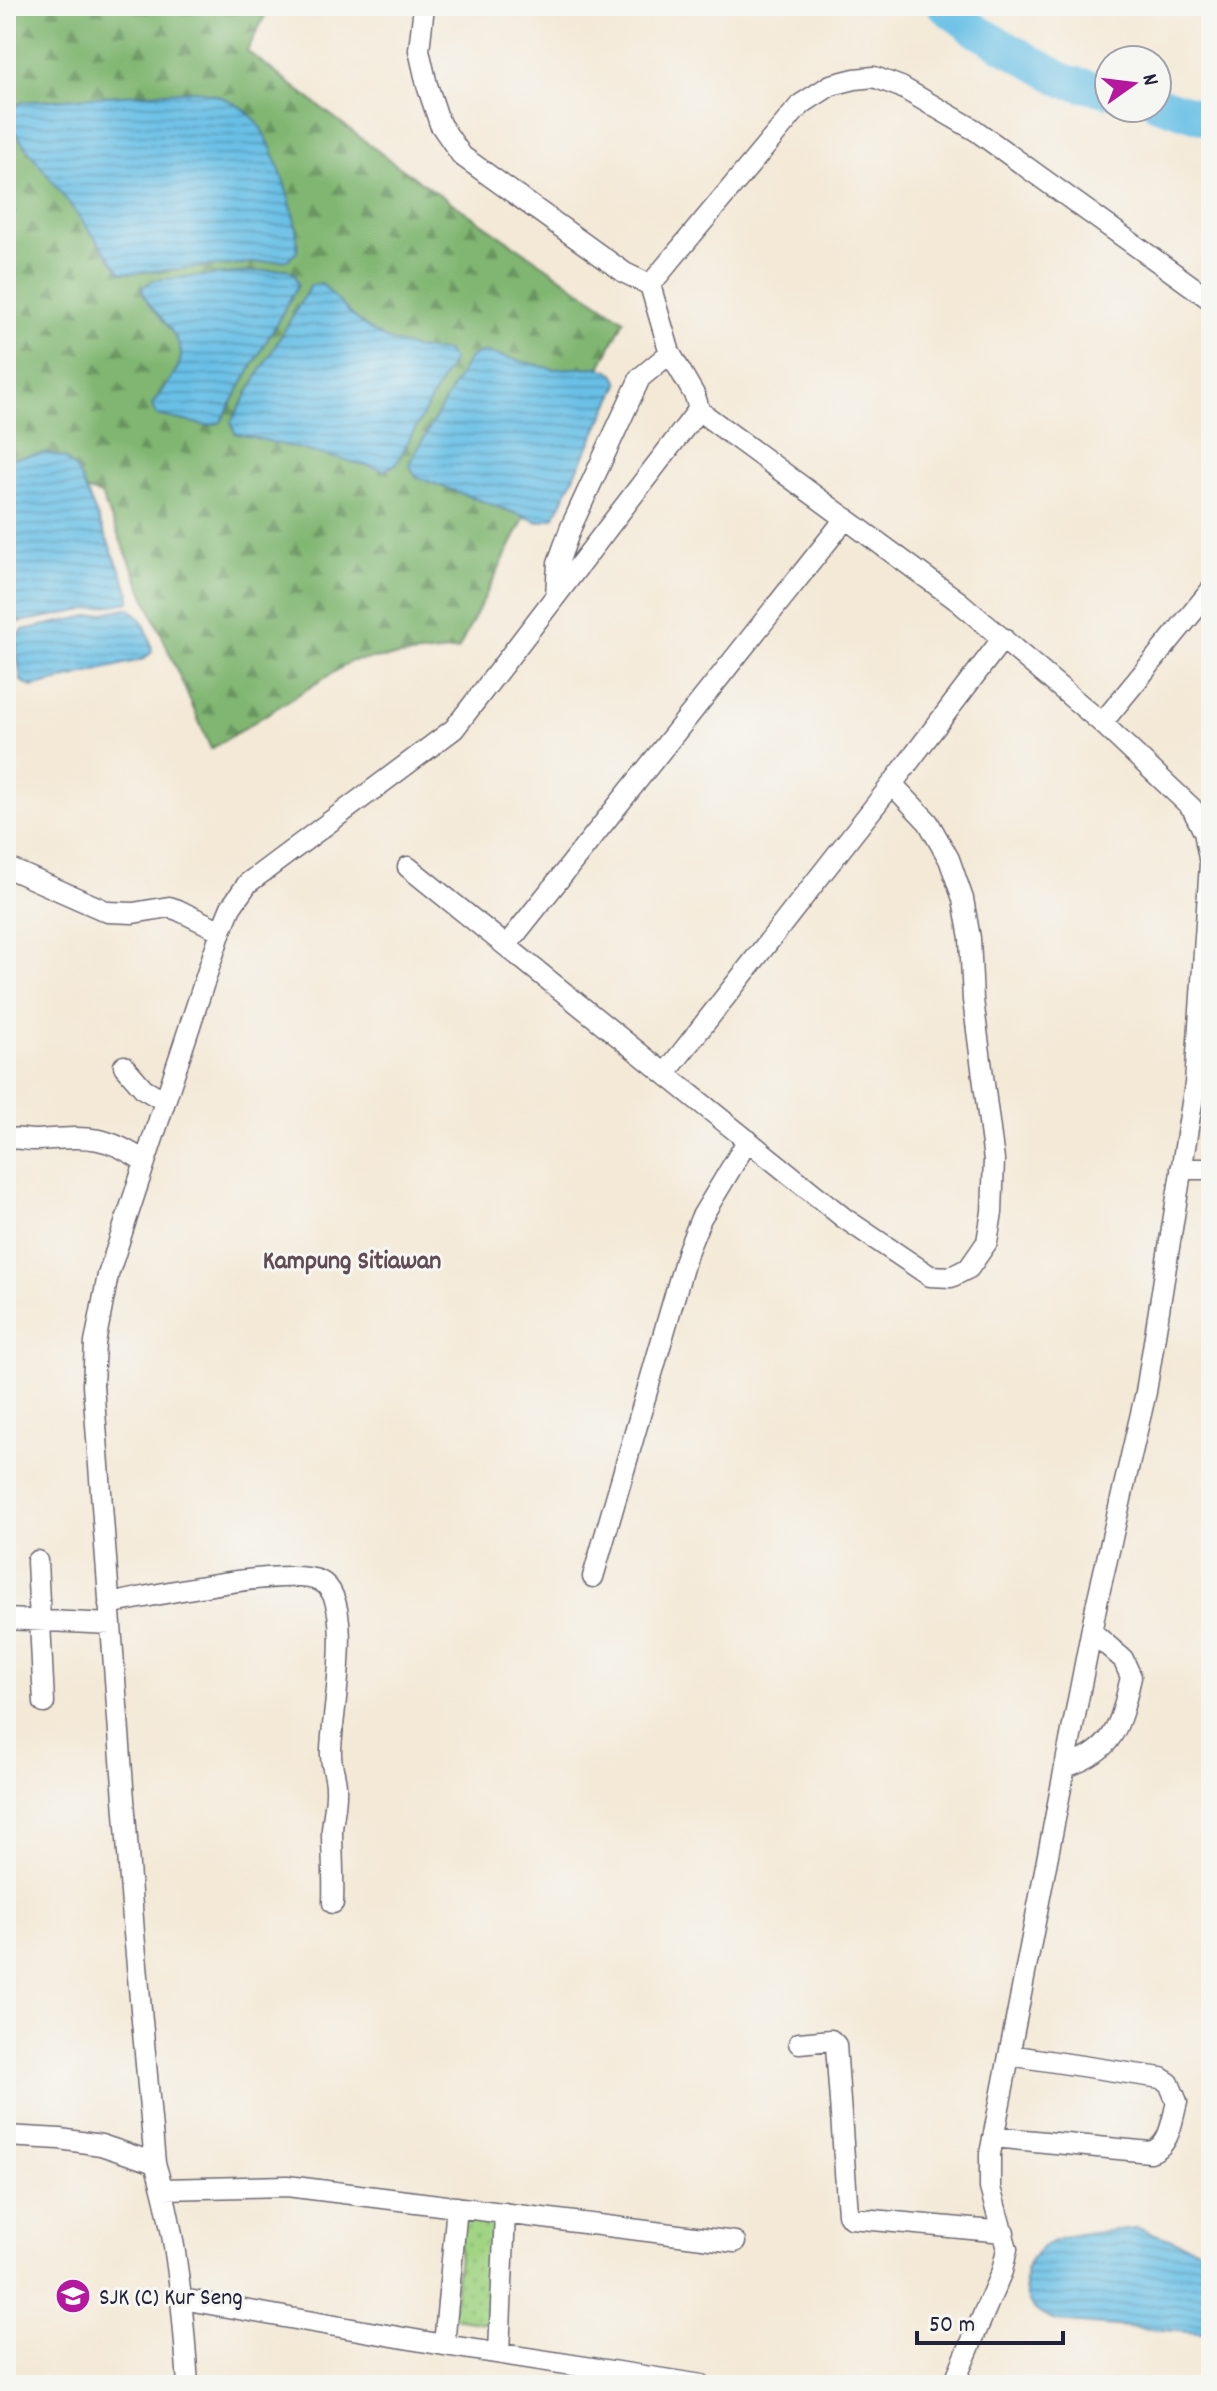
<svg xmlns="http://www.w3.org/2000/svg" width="1217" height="2391" viewBox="0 0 1217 2391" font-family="Dekko,sans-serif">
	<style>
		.grass { fill: url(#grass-dots); stroke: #627b5f; stroke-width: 2 }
		.forest { fill: url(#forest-firs); stroke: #516c56; stroke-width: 2 }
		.water { fill: url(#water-rules); stroke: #467190; stroke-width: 2 }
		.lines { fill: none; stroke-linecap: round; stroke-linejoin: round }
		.river { stroke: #69c0e6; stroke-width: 34 }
		.minor-casing { stroke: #6c6872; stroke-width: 23 }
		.minor { stroke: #fff; stroke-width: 20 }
		.labels { text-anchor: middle; stroke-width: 6; stroke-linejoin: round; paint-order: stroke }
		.poi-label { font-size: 24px; fill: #22223b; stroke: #f6f6f2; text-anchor: start }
		.neighbourhood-label { font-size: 26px; font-weight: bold; fill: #614b55; stroke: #f6f6f2 }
	</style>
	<defs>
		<pattern id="grass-dots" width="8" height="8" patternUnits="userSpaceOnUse" patternTransform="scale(2)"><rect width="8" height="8" fill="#a1d483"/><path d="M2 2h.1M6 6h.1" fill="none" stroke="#8ab672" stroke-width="1.8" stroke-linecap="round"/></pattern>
		<pattern id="forest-firs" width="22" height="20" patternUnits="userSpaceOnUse" patternTransform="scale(2)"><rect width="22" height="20" fill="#80b671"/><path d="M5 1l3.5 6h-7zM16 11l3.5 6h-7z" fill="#68945e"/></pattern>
		<pattern id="water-rules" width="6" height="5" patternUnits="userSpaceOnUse" patternTransform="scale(2)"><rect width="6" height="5" fill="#69c0e6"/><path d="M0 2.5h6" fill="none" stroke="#569cbc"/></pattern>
	</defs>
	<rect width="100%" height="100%" fill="#f6f6f2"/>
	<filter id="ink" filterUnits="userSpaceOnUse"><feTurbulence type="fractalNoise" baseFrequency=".0125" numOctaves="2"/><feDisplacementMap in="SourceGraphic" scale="16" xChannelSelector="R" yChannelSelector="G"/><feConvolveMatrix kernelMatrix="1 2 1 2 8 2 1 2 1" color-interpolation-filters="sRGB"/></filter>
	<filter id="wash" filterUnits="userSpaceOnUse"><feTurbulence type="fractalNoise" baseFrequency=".006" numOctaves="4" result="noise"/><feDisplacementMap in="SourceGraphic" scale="32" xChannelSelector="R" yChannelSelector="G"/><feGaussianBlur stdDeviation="1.8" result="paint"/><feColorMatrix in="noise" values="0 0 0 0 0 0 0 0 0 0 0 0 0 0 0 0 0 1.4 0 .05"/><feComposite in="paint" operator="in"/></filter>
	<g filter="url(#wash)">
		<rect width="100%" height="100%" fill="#f4e9d7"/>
		<path class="grass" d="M463,2219L495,2223L486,2323L452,2318Z"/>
		<path class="forest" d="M6,6H270L247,51L395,164L624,320L458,650L352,661L211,749L101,495L6,466Z"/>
		<path class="water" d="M196,90C219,95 240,102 256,121C274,145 301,223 297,252L287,260L130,273L121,272L8,123L10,109L22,102Z
			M286,269L295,274L298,285L221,422L209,426L156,415L152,405C182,361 196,359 158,314C151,306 144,299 142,288L153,280Z
			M321,283C362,327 383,350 446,351L453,360L396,464L385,470L235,433L231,422L310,286Z
			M483,352L553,369L598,367L614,373L619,384L554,518L539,522L416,477L409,464L470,357Z
			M46,453L65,458L78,472L130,593L129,602L20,622L13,615L6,542V459Z
			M127,608C142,613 151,637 152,652L144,659L32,687L21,681L15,638L23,630Z
			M1137,2228L1211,2253V2334L1056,2321C1039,2315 1027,2307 1025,2287C1021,2228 1096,2234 1137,2228Z"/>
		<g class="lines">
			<path class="river" d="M944,6L977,31L1065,81L1109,91
				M1157,103L1211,120"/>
		</g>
	</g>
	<g filter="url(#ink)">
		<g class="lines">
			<defs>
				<path id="minor" d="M650,285L800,105L831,85L855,79L874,77L901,87L975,130L1211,300
					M698,410L958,601L1102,723L1192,808L1204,832L1210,864L1195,1084L1146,1392L1097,1602L990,2154V2188L1007,2249L1002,2271L953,2385
					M556,596L558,563L571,527L640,378L670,353
					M1102,723L1211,590
					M6,867L108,912L133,913L169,907L178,910L221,931
					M408,867L844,1218L930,1276L951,1277L969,1268L987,1242L992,1212L994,1160L973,1000L970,938L963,899L949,859L928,822L892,784
					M506,946L846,518
					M124,1066L144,1089L165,1101
					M665,1074L892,784L1003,638
					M6,1140C18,1136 25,1141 37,1140C84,1137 104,1133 145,1162
					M1181,1169H1211
					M37,1561L44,1703
					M593,1577L688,1250L701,1218L748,1140
					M109,1604C150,1596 287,1566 320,1581C357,1598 331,1717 331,1751C330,1764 336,1775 336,1787C337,1802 333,1816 332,1830C332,1854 334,1878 333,1903
					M6,1619L111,1624
					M1065,1767C1116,1751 1120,1724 1131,1677L1123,1659L1092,1632
					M799,2043L831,2040L836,2045L848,2214L851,2218L1004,2232
					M6,2136L60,2139L101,2145L155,2163
					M993,2137L1150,2152C1170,2147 1172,2120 1177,2102L1169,2083L1161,2078L1009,2055
					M163,2189L287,2186L735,2242
					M182,2299L444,2345L702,2385
					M444,2345L457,2207
					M499,2353L505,2213
					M188,2385C183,2310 177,2235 155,2163L134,1933L93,1385L95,1343L108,1275L221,931L231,907L248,883L454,729L699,409L695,396L670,353L650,285L625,273L462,156L440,124L427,85L419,50L424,6"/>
			</defs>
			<use href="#minor" class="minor-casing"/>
			<use href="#minor" class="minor"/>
		</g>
	</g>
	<defs>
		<symbol id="school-disc" viewBox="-11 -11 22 22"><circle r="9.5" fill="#b5179e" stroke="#f6f6f2"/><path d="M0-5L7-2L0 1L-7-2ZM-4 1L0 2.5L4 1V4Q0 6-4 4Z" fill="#fff"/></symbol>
	</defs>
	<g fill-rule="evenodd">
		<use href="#school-disc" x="53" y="2276" width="40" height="40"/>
	</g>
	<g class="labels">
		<g class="poi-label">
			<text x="99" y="2304">SJK (C) Kur Seng</text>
		</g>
		<g class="neighbourhood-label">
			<text x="352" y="1268">Kampung Sitiawan</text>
		</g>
	</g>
	<rect width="1217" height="2391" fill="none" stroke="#f6f6f2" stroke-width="32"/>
	<g transform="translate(1133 84) rotate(76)"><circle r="38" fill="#f6f6f2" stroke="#a1a1a9" stroke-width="2"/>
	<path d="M0-6L14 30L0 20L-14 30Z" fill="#b5179e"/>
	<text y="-12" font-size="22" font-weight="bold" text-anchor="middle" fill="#22223b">N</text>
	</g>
	<path d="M917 2331v12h146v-12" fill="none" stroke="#22223b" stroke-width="4"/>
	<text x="929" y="2331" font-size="24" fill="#22223b" stroke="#f6f6f2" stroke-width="6" paint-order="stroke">50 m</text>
</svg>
